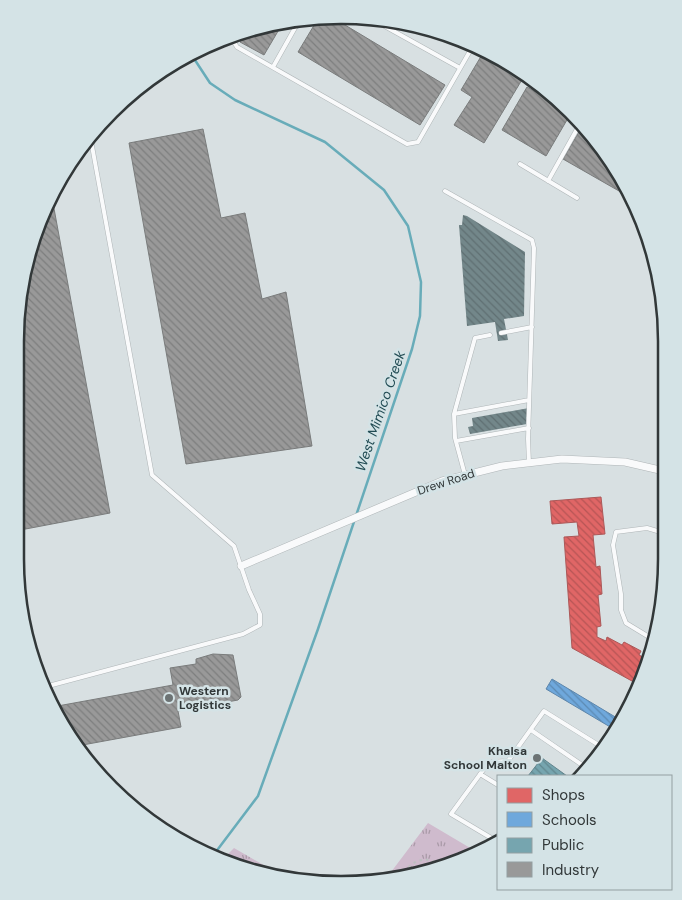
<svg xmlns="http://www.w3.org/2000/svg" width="682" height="900" viewBox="0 0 682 900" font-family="'DM Sans',sans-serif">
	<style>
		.park { fill: url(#park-tufts) }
		.shops { fill: url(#shops-back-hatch); stroke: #ac5858 }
		.schools { fill: url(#schools-back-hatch); stroke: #5d86ab }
		.public { fill: url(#public-back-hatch); stroke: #62848c }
		.industry { fill: url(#industry-back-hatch); stroke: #7a7c7c }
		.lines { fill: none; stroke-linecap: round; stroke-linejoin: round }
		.stream { stroke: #68acb9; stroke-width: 2.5 }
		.building { fill: url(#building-back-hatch) }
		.service-casing { stroke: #afb5b7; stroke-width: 5 }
		.minor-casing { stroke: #afb5b7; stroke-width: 8 }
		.path { stroke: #bdc0c0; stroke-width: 2; stroke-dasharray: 2.5 4; stroke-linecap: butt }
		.service { stroke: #f9fafb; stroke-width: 4 }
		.minor { stroke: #f9fafb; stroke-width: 7 }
		.poi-dot { fill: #6c7374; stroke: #d4e3e6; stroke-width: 2 }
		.labels { text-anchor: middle; stroke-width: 5; stroke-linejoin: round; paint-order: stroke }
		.street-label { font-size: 12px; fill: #323839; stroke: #d4e3e6 }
		.poi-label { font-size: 12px; font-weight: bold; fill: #323839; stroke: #d4e3e6; text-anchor: start }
		.water-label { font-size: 14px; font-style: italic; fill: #224c54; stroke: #d4e3e6 }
		.rim { fill: none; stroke: #323839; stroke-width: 2.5 }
	</style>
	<defs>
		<pattern id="park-tufts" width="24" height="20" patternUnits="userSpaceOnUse" patternTransform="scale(1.25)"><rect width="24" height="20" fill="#cfbbcd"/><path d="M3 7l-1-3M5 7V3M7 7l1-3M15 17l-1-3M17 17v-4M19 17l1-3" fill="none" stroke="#a999a7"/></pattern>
		<pattern id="shops-back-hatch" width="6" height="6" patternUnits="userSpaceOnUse" patternTransform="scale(1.25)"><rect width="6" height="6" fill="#e06666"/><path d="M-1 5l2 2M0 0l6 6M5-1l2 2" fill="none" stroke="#b65555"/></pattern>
		<pattern id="schools-back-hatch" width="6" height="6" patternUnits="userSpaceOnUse" patternTransform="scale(1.25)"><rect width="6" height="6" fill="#6fa8dc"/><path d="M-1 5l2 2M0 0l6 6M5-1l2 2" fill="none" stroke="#5c8ab3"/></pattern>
		<pattern id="public-back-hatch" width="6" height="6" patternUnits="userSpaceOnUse" patternTransform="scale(1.25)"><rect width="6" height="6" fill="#76a5af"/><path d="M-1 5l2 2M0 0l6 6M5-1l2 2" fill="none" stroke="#61878f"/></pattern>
		<pattern id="industry-back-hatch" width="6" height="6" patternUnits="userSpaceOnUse" patternTransform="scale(1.25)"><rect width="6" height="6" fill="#999"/><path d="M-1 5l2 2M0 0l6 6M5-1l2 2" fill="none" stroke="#7d7e7e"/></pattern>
		<pattern id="building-back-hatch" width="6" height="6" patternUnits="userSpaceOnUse" patternTransform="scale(1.25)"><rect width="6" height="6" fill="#73878a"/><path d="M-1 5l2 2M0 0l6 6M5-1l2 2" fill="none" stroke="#5f6f72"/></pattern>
	</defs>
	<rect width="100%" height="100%" fill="#d8e0e2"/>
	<path class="park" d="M428,823L477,852L446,868L385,880Z
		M234,848L288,879H277L222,860Z"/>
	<path class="shops" d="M601,497L605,534L593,535L596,567L600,566L602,594L598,595L601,626L597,627V637L606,641L607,637L622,645L624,642L641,651L639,655L649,660L641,686L572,648L564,537L579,536L577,522L552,524L550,501Z"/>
	<path class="schools" d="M552,679L622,721L617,731L546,689Z"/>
	<path class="public" d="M542,758L567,776H528Z"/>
	<path class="industry" d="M330,16L445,85L420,125L298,52L319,17Z
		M277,21H284L264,55L240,42L246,31Z
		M422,27L450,35L447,41Z
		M483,53L523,78L484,143L454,125L472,97L461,90Z
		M527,87L571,113L546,156L502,130Z
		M583,125L612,160L633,199L563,159Z
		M203,129L221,218L245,213L262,299L286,292L312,446L186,464L129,143Z
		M53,203L110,513L15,531L16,320L26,256Z
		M213,654L233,655L241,697L238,700L178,711L181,727L77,746L59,722L52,707L173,685L170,668L196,664V659Z"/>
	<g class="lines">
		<path class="stream" d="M191,54L210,83L235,100L325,142L384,190L408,226L421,282L420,316L412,349L318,629L258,796L212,857"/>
	</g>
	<path class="building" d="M463,215L467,216L525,252L524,316L504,319L508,340L498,341L495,322L467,326L459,225H462Z
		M529,408L531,416L526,417L527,424L470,434L468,427L473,426L472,418Z"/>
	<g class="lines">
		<defs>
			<path id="service" d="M370,18L460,68
				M230,36L237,47L407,144L418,142L474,44
				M273,67L300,19
				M520,164L577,198
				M548,181L581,122
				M445,191L532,240L534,248L528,439L529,463
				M643,220L641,223L646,231
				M501,333L532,327
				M454,414L529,400
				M456,441L529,428
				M465,475L455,438L454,414L475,338L490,335
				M654,640L626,623L621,610V594L613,545L616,532L647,528L664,533
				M52,685L243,634L260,625V614L249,590L234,546L152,475L90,135
				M531,730L588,769
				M480,774L498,785
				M498,842L451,814L489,762L508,761L544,711L605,749"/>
			<path id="minor" d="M241,566L442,481L502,466L562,459L625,462L664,471"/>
		</defs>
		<use href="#service" class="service-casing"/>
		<use href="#minor" class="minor-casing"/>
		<path class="path" d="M400,877C414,858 426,854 446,868"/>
		<use href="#service" class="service"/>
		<use href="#minor" class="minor"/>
	</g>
	<g class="poi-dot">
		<circle cx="169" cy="698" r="5"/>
		<circle cx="537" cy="758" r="5"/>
	</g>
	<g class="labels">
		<g class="street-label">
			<text transform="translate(446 482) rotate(-18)" y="4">Drew Road</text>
		</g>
		<g class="poi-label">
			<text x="179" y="695">Western<tspan x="179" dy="14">Logistics</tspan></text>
			<text x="527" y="755" text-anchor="end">Khalsa<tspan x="527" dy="14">School Malton</tspan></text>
		</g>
		<g class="water-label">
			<text transform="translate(380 411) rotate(-71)" y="5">West Mimico Creek</text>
		</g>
	</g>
	<path d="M0 0H682V900H0ZM341 24H341A317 317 0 0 1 658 341V559A317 317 0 0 1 341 876H341A317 317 0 0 1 24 559V341A317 317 0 0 1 341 24Z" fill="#d4e3e6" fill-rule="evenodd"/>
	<path class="rim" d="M341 24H341A317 317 0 0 1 658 341V559A317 317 0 0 1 341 876H341A317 317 0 0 1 24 559V341A317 317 0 0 1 341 24Z"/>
	<rect x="497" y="775" width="175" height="115" fill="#d4e3e6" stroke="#939fa1"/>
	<rect x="507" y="788" width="25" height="15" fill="#e06666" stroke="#939fa1"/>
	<text x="542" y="800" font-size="15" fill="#323839">Shops</text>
	<rect x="507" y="812" width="25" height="15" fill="#6fa8dc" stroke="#939fa1"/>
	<text x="542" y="825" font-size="15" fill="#323839">Schools</text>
	<rect x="507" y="838" width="25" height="15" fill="#76a5af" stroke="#939fa1"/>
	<text x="542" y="850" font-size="15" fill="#323839">Public</text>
	<rect x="507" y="862" width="25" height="15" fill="#999999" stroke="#939fa1"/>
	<text x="542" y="875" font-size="15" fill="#323839">Industry</text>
</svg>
